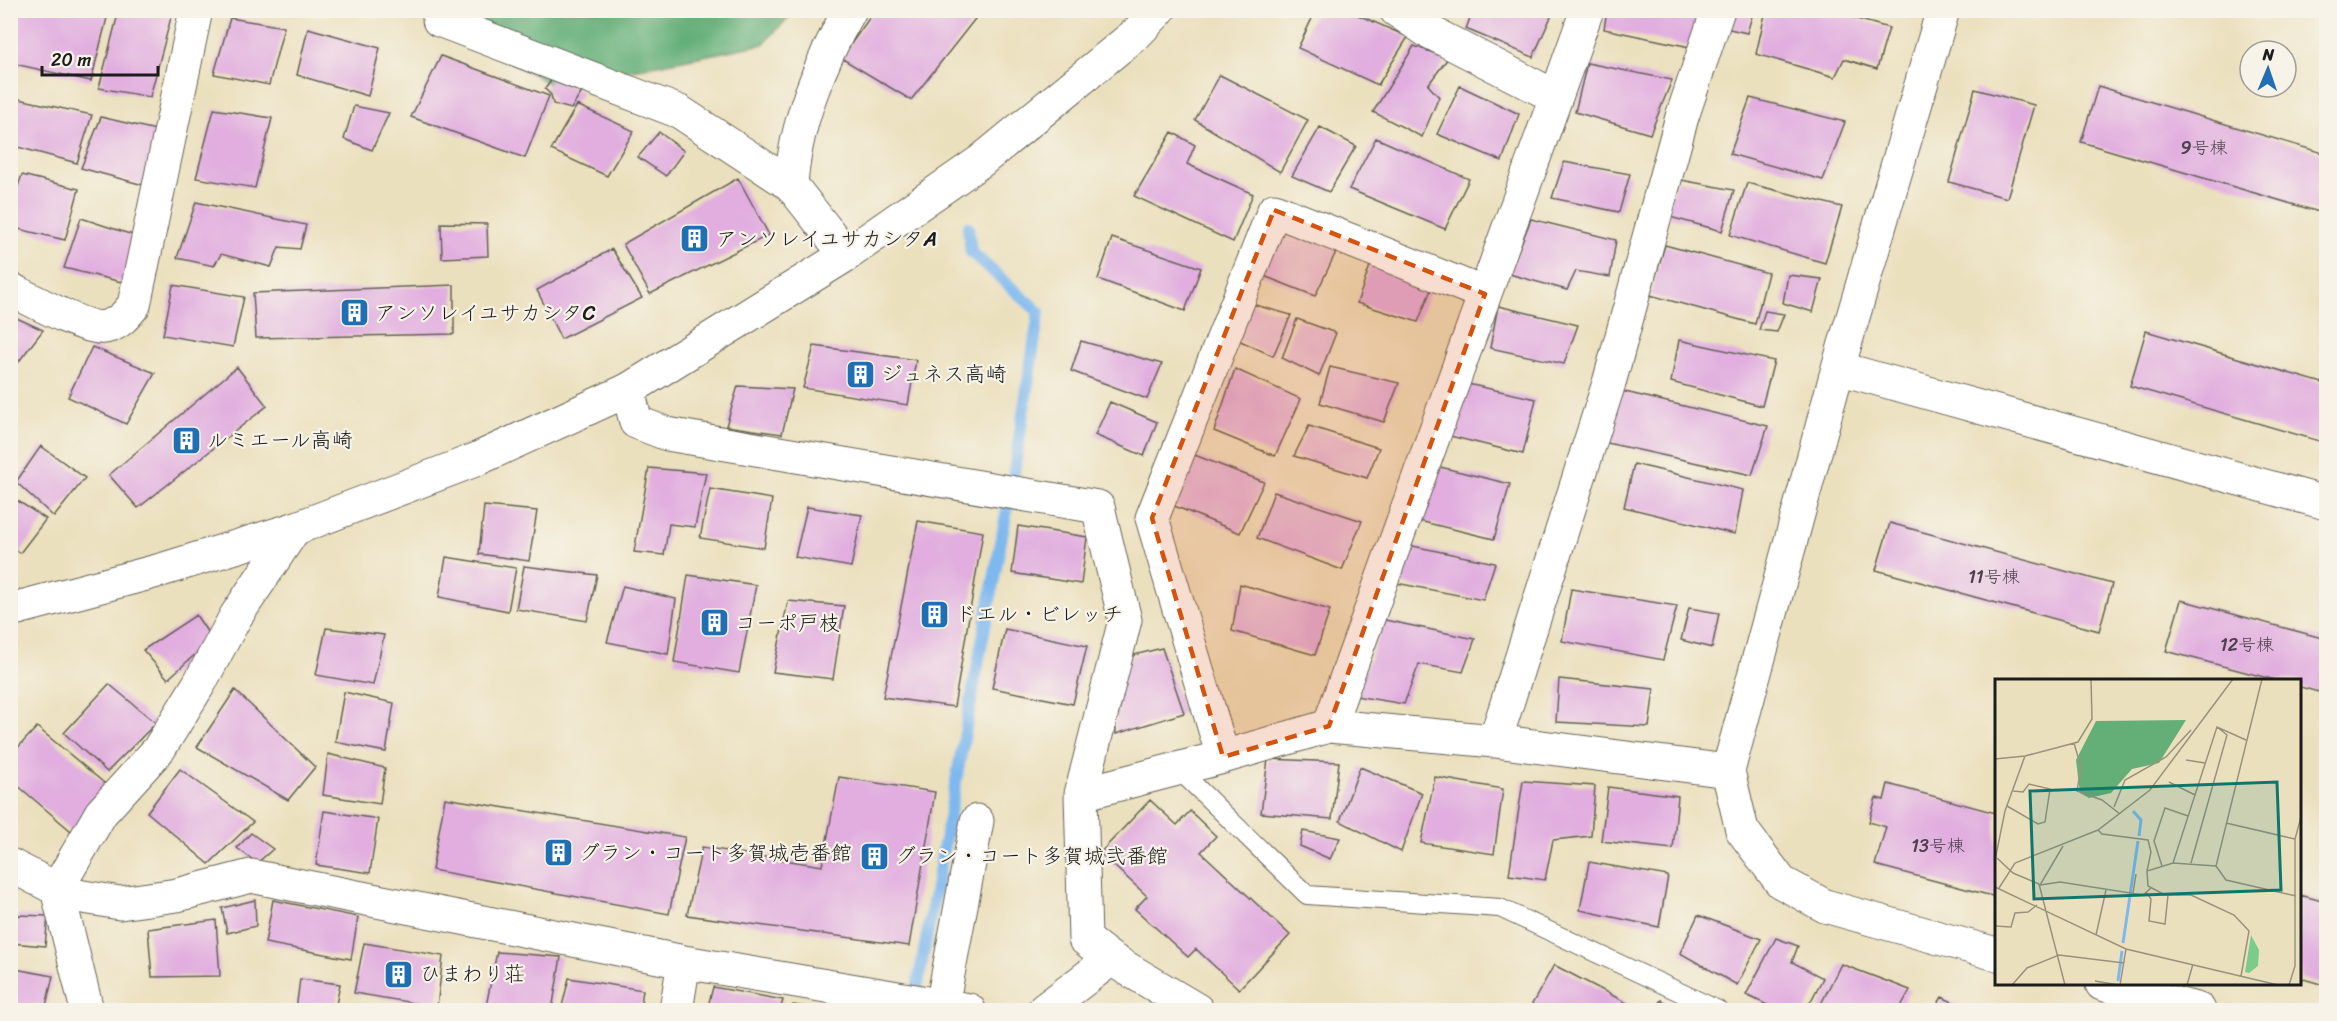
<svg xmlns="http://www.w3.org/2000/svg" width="2337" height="1021" viewBox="0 0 2337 1021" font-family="Sriracha,'Klee One',sans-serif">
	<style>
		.forest { fill: #64af78; stroke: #40664a; stroke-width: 1.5 }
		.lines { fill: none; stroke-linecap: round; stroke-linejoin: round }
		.stream { stroke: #7db8ef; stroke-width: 12 }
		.building { fill: #e1aedf }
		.service-casing { stroke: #646155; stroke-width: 20 }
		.minor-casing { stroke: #646155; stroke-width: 35 }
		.tertiary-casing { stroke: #646155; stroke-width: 35 }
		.service { stroke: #fff; stroke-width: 18 }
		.minor { stroke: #fff; stroke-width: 33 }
		.tertiary { stroke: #fff; stroke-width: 33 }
		.marked { fill: #d4530e; fill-opacity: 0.2; stroke: #d4530e; stroke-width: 4.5; stroke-dasharray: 12 8; stroke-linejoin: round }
		.labels { text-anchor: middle; stroke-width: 4.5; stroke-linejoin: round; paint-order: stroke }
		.number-label { font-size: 18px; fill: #4d404d }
		.poi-label { font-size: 21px; fill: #1c1c1c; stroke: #f7f3e8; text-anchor: start }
		.inset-river { fill: none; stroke: #7db8ef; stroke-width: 3 }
		.inset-road { fill: none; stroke: #98927d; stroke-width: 1.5 }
		.view { fill: #0f766e; fill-opacity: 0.15; stroke: #0f766e; stroke-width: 3 }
		.inset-edge { fill: none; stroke: #1c1c1c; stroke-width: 3 }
	</style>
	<rect width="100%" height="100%" fill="#f7f3e8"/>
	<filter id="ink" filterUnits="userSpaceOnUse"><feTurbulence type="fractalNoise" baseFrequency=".0167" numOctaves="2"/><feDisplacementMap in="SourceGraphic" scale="12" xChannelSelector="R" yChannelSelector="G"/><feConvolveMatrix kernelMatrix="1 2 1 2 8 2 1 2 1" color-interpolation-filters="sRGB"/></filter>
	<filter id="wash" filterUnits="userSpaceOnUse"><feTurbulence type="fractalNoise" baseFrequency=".008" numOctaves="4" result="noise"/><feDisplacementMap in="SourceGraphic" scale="24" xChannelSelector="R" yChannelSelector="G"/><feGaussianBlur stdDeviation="1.35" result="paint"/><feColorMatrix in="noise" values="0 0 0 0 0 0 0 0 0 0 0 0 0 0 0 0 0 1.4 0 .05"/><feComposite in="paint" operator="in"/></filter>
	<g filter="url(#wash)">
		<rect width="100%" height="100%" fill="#ebe0be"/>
		<path class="forest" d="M464,11H795L763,44L552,86L468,34Z"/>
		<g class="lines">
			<path class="stream" d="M915,999L1014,472L1039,312L971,252L968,227"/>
		</g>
		<g id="blocks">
			<path class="building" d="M10,10H109L91,81L10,63Z
				M119,10H173L150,97L99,88Z
				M875,10H982L911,100L841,58Z
				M1316,10H1347L1408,37L1378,85L1298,48Z
				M1473,10H1554L1533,57L1466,29Z
				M1607,10H1703L1695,48L1604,29Z
				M1731,10L1752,16L1747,33L1725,28Z
				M1766,10H1825L1889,28L1877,69L1844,59L1835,77L1756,54Z
				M230,18L284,27L269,85L214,74Z
				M308,28L380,48L368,96L297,75Z
				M1414,46L1448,58L1428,85L1439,97L1422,137L1373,112Z
				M441,56L549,96L525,158L411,117Z
				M1587,63L1672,80L1650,134L1575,112Z
				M1220,75L1308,120L1280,172L1195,120Z
				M552,79L582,92L571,109L553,104L551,95L545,89Z
				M1460,86L1519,114L1502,161L1437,134Z
				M2098,86L2326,154V214L2081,142Z
				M1975,89L2034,105L2007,198L1949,182Z
				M10,97L92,115L77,163L10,145Z
				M1750,98L1845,122L1823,180L1730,154Z
				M577,105L634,131L607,176L551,150Z
				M354,106L389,113L372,150L344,139Z
				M214,109L272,118L255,188L196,178Z
				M101,117L160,131L147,186L81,168Z
				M1320,127L1356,146L1329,192L1292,176Z
				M659,132L684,151L666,176L638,157Z
				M1172,132L1195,145L1187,164L1253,194L1233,242L1134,196Z
				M1376,138L1469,179L1445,229L1349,189Z
				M1564,162L1630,174L1619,212L1552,198Z
				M22,175L79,189L65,240L10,227V209Z
				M738,178L769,235L650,294L623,244Z
				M1676,179L1734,190L1722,231L1666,216Z
				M1747,183L1842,207L1825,263L1730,235Z
				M196,202L306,225L300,249L279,247L271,267L221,254L214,266L177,258Z
				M81,218L136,236L126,283L64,268Z
				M1531,219L1616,240L1610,277L1576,271L1567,290L1509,274Z
				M441,223L487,224L488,256L442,258Z
				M1278,225L1337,250L1315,296L1259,274Z
				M1112,238L1201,268L1185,311L1098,279Z
				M1665,245L1768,273L1755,324L1650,295Z
				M612,249L642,298L561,339L537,290Z
				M1371,263L1432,287L1418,322L1357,303Z
				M1788,275L1822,279L1813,312L1783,303Z
				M173,285L244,297L233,347L163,335Z
				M454,285V334L256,338L253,293Z
				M1248,303L1291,315L1273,356L1234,338Z
				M1498,306L1578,325L1564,364L1490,348Z
				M1765,311L1784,314L1777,332L1759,330Z
				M10,315L43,330L10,373Z
				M1297,319L1336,333L1319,376L1282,358Z
				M2146,331L2326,384V443L2130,386Z
				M1679,340L1774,361L1762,406L1671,382Z
				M1081,341L1162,364L1147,399L1071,371Z
				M814,346L916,360L908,405L803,388Z
				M92,347L155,373L126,424L68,397Z
				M237,367L267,406L138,508L109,475Z
				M1330,367L1399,383L1384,422L1320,403Z
				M1235,369L1301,399L1275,456L1214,431Z
				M1463,383L1536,399L1523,454L1446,435Z
				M738,386L793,389L782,434L726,426Z
				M1621,391L1768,426L1752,475L1607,443Z
				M1110,402L1157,422L1144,456L1095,435Z
				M1309,426L1379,448L1367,478L1294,456Z
				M41,446L85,478L54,517L16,482Z
				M1192,454L1264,482L1240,533L1172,505Z
				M1634,464L1743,490L1735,534L1624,507Z
				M1436,466L1510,484L1494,539L1419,521Z
				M649,468L706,473L695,527L669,524L664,555L634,552Z
				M710,489L772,499L764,548L700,538Z
				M1274,492L1362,521L1342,570L1257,538Z
				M10,496L46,519L20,553L10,546Z
				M484,506L537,511L529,561L479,554Z
				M807,507L862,515L851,567L795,557Z
				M918,521L983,532L954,707L883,697Z
				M1890,523L2112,584L2099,631L1876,570Z
				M1018,526L1087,537L1081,584L1012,573Z
				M1403,544L1495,563L1483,600L1391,582Z
				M446,557L516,568L508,611L439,597Z
				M524,566L597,575L587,621L516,609Z
				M688,575L756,585L739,673L674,662Z
				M1240,584L1330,610L1315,655L1232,631Z
				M623,586L676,599L668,654L607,642Z
				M1571,589L1677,606L1663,660L1562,641Z
				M2181,600L2326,639V694L2300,687V680H2275L2166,651Z
				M788,601L844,606L833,679L773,672Z
				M1689,608L1719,613L1712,648L1681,640Z
				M196,615L212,639L168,679L143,650Z
				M1385,620L1475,639L1463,672L1419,664L1404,704L1355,696Z
				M326,628L384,635L373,685L316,675Z
				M1005,629L1087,646L1073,704L992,688Z
				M1162,648L1184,713L1116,734L1115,707L1130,656Z
				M1559,679L1654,689L1649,727L1556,722Z
				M109,684L156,723L107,772L64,733Z
				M235,690L315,767L288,800L197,747Z
				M344,692L394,703L386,752L335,742Z
				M37,727L109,787L71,831L10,779V756Z
				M328,754L385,768L380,804L323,795Z
				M1268,759L1339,762L1332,819L1261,813Z
				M1360,767L1422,793L1401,852L1340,821Z
				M180,769L253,822L209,864L147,812Z
				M839,777L935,792L909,946L687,915L702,847L822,866Z
				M1435,777L1503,789L1494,854L1421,843Z
				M1523,781L1595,786L1591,836L1553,840L1545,880L1509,875Z
				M1888,784L1996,813V897L1875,865L1886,827L1869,822L1876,798L1884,800Z
				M1608,787L1678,796L1673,849L1601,841Z
				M445,798L685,837L669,914L432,870Z
				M1150,800L1177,825L1190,811L1216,836L1201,852L1290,935L1239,989L1196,949L1188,957L1135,909L1147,896L1100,853Z
				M324,811L378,819L370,873L316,865Z
				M1303,831L1340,838L1330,859L1300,846Z
				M251,833L273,849L257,863L237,848Z
				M1589,862L1668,876L1659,927L1580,910Z
				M2300,895L2326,902V976L2324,985L2300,978Z
				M255,900L256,926L227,933L222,908Z
				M273,900L358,917L351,959L265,943Z
				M17,915L48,916L45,946L11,943Z
				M1698,915L1761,939L1737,985L1680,953Z
				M216,920L220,976L152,977L148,929Z
				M1776,938L1798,946L1792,962L1823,978L1806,1010H1778L1746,995Z
				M364,943L443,956L437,1007L354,993Z
				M497,952L561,957L552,1010H513L486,1006Z
				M1841,964L1910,990L1899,1010H1818Z
				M1554,965L1629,1004L1625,1010H1538L1531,1006Z
				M10,968L53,976L45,1010H10Z
				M569,978L643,990L640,1010H561Z
				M300,979L340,984L335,1010H296Z
				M713,987L783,1000L780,1010H707Z
				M1942,997L1969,1010H1934Z
				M1661,1000L1679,1010H1653Z
				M793,1005L820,1009V1010H791Z"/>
		</g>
	</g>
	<g filter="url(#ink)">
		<use href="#blocks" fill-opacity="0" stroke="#646155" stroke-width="1.5"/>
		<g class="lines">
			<defs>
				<path id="service" d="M1178,769L1307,895L1500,908L1718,1010"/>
				<path id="minor" d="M440,10L439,20L680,112L791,185L846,255
					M1556,97L1587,10
					M791,185C795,125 820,62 850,10
					M10,289C28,298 88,331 105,327C119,324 126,315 134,305L196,10
					M628,390L636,422L667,434L1098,507L1125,620L1081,794
					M294,529L236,616L199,684L159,749L101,813L57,889L59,893L120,903L177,895L251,876L684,962L969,1010
					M1329,726L1556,97L1426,30L1396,10
					M1495,741L1609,383L1682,117L1718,10
					M1223,757L1152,518L1274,210L1485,294
					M10,865L57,889L87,1010
					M942,1006L977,821
					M676,1010L684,962
					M1044,1010L1111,959
					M1197,1010L1111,959L1085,939L1081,794L1223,757L1329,726L1495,741L1728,771"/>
				<path id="tertiary" d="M1943,10L1838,368L1728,771L1742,830L1781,882L1825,906L1996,954
					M1838,368L2326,503
					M10,610L161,570L294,529L475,460L628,390L846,255L981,161L1137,33L1159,10
					M2102,984L2199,1010"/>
			</defs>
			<use href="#service" class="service-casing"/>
			<use href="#minor" class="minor-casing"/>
			<use href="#tertiary" class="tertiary-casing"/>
			<use href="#service" class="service"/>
			<use href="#minor" class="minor"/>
			<use href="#tertiary" class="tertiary"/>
		</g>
	</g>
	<path class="marked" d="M1274,210L1485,294L1329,726L1223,757L1152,518Z"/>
	<defs>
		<symbol id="building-square" viewBox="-11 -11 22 22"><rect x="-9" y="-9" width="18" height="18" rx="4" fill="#1f6fb2" stroke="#f7f3e8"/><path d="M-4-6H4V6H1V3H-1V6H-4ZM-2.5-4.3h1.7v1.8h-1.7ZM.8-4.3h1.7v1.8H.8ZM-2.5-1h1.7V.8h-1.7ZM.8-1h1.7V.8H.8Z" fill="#fff"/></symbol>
	</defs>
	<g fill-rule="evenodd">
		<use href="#building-square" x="678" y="222" width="33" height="33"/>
		<use href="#building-square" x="338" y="296" width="33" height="33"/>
		<use href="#building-square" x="844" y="358" width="33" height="33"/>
		<use href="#building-square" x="170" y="424" width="33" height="33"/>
		<use href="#building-square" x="918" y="598" width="33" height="33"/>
		<use href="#building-square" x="698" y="606" width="33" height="33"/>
		<use href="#building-square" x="542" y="836" width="33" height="33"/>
		<use href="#building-square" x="858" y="840" width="33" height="33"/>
		<use href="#building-square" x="382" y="958" width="33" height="33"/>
	</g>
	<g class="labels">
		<g class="number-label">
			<text x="2204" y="154">9号棟</text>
			<text x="1994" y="583">11号棟</text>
			<text x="2247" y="651">12号棟</text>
			<text x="1938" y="852">13号棟</text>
		</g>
		<g class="poi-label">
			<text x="716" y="246">アンソレイユサカシタA</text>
			<text x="375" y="320">アンソレイユサカシタC</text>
			<text x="881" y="381">ジュネス高崎</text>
			<text x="207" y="447">ルミエール高崎</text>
			<text x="955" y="621">ドエル・ビレッチ</text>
			<text x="735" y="630">コーポ戸枝</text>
			<text x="579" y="860">グラン・コート多賀城壱番館</text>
			<text x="895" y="863">グラン・コート多賀城弐番館</text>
			<text x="420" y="981">ひまわり荘</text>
		</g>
	</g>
	<g transform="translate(1995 679)">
		<rect width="306" height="306" fill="#ebe0be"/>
		<path d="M256,256L264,271L263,287L254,294L250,293Z" fill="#7bcb8d"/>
		<path d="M191,41L164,84L137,90L116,114L94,119L85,114L81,81L101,42Z" fill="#64af78"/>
		<path class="inset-river" d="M138,132L146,141L144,157M128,264L143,162M123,302L127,272"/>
		<path class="inset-road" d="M267,0L221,187L231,201L301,217M79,64L86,88L82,112L107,121L125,135M0,80L30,77L83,63L97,40L96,0M191,81L210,84M174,103L200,116L178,184M200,116L222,48L251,61M12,127L43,145L50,143L55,110L34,105L28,113L18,112M119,128L130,101L171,78L196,51M231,144L300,160M103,151L107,155L153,161L156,173L152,192M68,167L45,206L65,203L148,216L156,209M2,179L18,194L44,205L70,306M0,181L10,132L30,77M196,184L232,56L222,48M167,187L159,162L170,129L193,137M221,187L178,184L152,192L153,207L170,216H196L239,236L254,252L246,297M0,208L131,270L283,306M4,209L20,184L103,151L155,111L238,0M151,213L156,220L154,242L170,245L173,216M138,214L141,195M0,247L16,248L20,234L33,233L42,226M101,256L111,211M100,302L123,306M17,306L32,289L64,276L129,284M125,306L131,270M192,306L198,285M294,306L300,287V160L306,138"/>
		<path class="view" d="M282,103L286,211L39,220L35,112Z"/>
		<rect width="306" height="306" class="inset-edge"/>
	</g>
	<rect width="2337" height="1021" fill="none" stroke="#f7f3e8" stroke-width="36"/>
	<g transform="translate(2268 69) rotate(2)"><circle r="28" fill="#f7f3e8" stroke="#9f9d96" stroke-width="1.5"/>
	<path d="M0-4.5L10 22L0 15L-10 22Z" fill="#1f6fb2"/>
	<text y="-9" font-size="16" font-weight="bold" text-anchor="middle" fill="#1c1c1c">N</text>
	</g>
	<path d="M42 66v9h116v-9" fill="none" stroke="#1c1c1c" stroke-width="3"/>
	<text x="51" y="66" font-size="18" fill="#1c1c1c" stroke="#f7f3e8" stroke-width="4.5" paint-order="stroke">20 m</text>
</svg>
